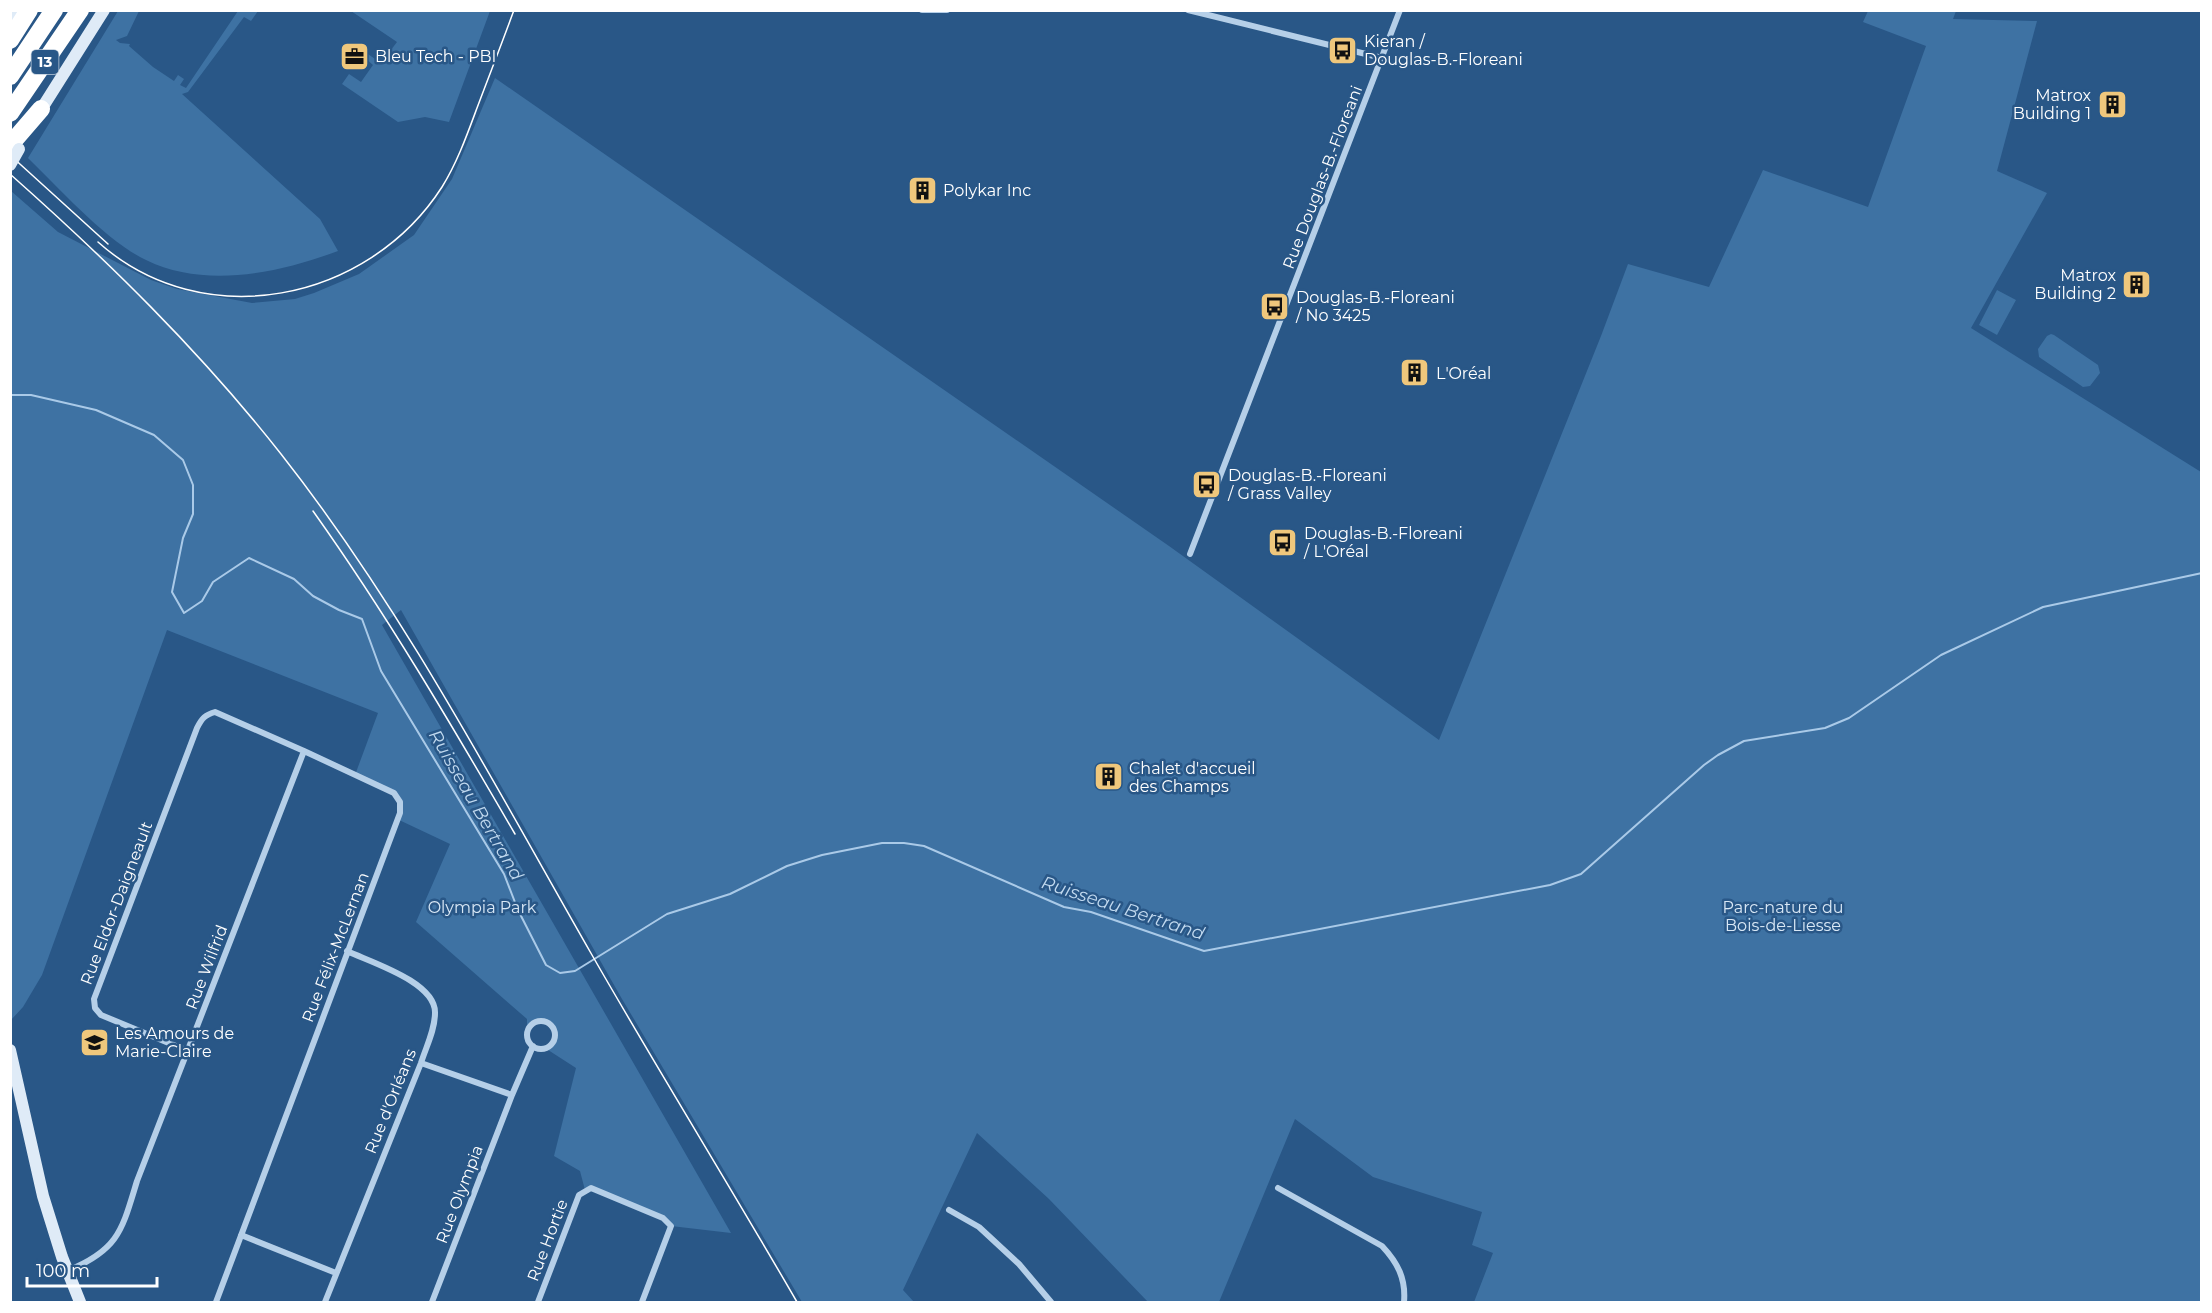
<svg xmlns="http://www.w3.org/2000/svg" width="2212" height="1313" viewBox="0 0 2212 1313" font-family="Montserrat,sans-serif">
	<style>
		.green { fill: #3e72a3 }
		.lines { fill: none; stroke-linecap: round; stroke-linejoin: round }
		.stream { stroke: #aacae8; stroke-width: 2 }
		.street { stroke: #b5cfe8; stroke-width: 6 }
		.secondary { stroke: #dfebf7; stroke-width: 12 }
		.highway { stroke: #fff; stroke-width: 18 }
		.tram { stroke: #fff; stroke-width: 1.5 }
		.secondary-bridge { stroke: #dfebf7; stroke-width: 12 }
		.labels { text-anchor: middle; stroke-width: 5; stroke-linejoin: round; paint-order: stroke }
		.shield { fill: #295787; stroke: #bfcddb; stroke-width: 1.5 }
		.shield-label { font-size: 15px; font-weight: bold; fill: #fff }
		.poi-label { font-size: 16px; fill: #fff; stroke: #295787; text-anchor: start }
		.street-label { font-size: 16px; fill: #fff; stroke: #295787 }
		.park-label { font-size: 16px; fill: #d9e8f6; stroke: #295787 }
		.water-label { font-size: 18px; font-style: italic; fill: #c1d9ef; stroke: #295787 }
	</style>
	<rect width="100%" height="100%" fill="#295787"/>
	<path class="green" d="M118,11H139L127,36L116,40L120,43L130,44L129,46L153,67L174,81L178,75L184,79L180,85L186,88L238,11H258L251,21L244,17L188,92L182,94L320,219L338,251C279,273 205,289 146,260C106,241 60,189 28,158Z
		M351,11H490L449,122L425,117L398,122L342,84L349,74L361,82L373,65L357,51L359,48L381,63L397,42Z
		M1868,11H1956L1953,19L2037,21L1997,171L2047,193L1971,328L2201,472V1302H1474L1493,1253L1472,1245L1482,1212L1373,1177L1295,1119L1219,1302H1148L1049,1199L977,1133L903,1290L914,1302H802L622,999L401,610L382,625L731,1233L671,1226L662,1218L597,1190H585L580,1171L554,1156L576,1068L545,1048C576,1034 531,1001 527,1036V1019L416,922L450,844L397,819L400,802L393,791L355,775L378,713L167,630L42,975L23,1007L11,1020V191L58,232L151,280L177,289L252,303L295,299L314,293L359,274L414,235L452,179L495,78L1169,546L1439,740L1601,336L1628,264L1709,287L1763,170L1868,207L1926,46L1863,22Z
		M1997,290L2016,300L1997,335L1979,325Z
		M2051,334L2054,335L2098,365L2100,373L2090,386L2083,387L2039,357L2038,349L2047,336Z"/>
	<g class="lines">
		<path class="stream" d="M10,395H31L96,410L154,435L183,460L193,485V514L183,538L172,592L184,613L202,601L213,582L249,558L294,579L313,596L339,610L362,619L381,671L504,874L518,910L546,965L560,973L575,971L667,914L730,894L787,866L822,855L882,843H904L924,846L1064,907L1091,912L1204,951L1550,885L1581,874L1704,765L1718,755L1744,741L1825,728L1849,718L1941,655L2043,607L2202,573"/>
		<path class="street" d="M922,10H947
			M1188,10L1382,58
			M1190,554L1400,10
			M527 1035a14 14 0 1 1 28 0a14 14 0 1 1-28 0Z
			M188,1051L101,1015L95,1008L94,999L197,728C202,718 205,715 215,712L304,751L394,793L400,802V813L216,1302
			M421,1063L512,1095
			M1278,1188L1382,1246C1398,1263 1406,1279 1404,1302
			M949,1210L979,1227L1019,1264L1051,1302
			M241,1235L336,1273
			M67,1271C119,1250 122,1230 137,1181L304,751
			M325,1302L421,1063C426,1047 435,1030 435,1013C436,982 370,962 347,951
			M432,1302L512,1095L533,1046
			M538,1302L579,1195L591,1188L663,1218L671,1226L642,1302"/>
		<path class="secondary" d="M10,18L17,10
			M37,116L104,10
			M10,1050L43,1196L62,1257L80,1302"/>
		<path class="highway" d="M10,40L29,10
			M10,76L54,10
			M10,113L80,10
			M10,145L41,109"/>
		<path class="tram" d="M10,155L108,244
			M10,174C107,260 200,351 281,454C403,609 494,784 592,955C659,1072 730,1186 797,1302
			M98,242C203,336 368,302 442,187C457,163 467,135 477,108C489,76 502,43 514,10
			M313,511C387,615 451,724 515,834"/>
		<path class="secondary-bridge" d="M10,165L19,149"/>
	</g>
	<defs>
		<symbol id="bus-square" viewBox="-11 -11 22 22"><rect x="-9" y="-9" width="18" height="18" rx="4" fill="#efc77c" stroke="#295787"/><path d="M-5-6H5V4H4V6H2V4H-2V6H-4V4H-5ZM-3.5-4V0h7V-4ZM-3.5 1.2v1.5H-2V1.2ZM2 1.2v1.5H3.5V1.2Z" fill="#111"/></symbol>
		<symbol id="office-square" viewBox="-11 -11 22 22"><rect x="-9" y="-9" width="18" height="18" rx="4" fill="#efc77c" stroke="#295787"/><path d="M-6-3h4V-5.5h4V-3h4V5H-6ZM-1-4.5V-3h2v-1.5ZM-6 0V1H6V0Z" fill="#111"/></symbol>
		<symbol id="building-square" viewBox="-11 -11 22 22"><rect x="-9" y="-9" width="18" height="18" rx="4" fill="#efc77c" stroke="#295787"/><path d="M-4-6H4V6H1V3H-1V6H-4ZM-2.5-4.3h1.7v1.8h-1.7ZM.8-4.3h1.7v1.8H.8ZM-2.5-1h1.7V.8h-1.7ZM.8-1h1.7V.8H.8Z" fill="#111"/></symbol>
		<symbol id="school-square" viewBox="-11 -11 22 22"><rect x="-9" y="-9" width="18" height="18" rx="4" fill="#efc77c" stroke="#295787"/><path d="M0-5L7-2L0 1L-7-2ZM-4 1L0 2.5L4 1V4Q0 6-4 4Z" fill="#111"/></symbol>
	</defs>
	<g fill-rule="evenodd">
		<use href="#bus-square" x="1326" y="34" width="33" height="33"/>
		<use href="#office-square" x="338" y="40" width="33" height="33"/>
		<use href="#building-square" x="2096" y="88" width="33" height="33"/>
		<use href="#building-square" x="906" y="174" width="33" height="33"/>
		<use href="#building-square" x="2120" y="268" width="33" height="33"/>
		<use href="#bus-square" x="1258" y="290" width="33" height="33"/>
		<use href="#building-square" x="1398" y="356" width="33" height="33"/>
		<use href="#bus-square" x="1190" y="468" width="33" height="33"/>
		<use href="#bus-square" x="1266" y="526" width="33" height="33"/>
		<use href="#building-square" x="1092" y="760" width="33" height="33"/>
		<use href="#school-square" x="78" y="1026" width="33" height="33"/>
	</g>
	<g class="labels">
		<rect class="shield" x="31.5" y="50" width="27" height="24" rx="4.5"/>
		<g class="shield-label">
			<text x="45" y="67">13</text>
		</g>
		<g class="poi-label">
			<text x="1364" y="47">Kieran /<tspan x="1364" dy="18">Douglas-B.-Floreani</tspan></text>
			<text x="375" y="62">Bleu Tech - PBI</text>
			<text x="2091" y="101" text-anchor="end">Matrox<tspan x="2091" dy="18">Building 1</tspan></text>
			<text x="943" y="196">Polykar Inc</text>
			<text x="2116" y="281" text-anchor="end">Matrox<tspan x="2116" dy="18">Building 2</tspan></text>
			<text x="1296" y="303">Douglas-B.-Floreani<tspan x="1296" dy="18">/ No 3425</tspan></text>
			<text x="1436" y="379">L'Oréal</text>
			<text x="1228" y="481">Douglas-B.-Floreani<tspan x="1228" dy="18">/ Grass Valley</tspan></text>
			<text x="1304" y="539">Douglas-B.-Floreani<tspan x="1304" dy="18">/ L'Oréal</tspan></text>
			<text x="1129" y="774">Chalet d'accueil<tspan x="1129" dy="18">des Champs</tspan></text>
			<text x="115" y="1039">Les Amours de<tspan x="115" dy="18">Marie-Claire</tspan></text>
		</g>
		<g class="street-label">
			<text transform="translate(1322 177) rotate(-69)" y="6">Rue Douglas-B.-Floreani</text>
			<text transform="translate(116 903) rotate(-69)" y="6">Rue Eldor-Daigneault</text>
			<text transform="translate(335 947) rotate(-69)" y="6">Rue Félix-McLernan</text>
			<text transform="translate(206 967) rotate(-69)" y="6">Rue Wilfrid</text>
			<text transform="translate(390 1101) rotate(-68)" y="6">Rue d'Orléans</text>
			<text transform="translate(459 1194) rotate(-69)" y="6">Rue Olympia</text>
			<text transform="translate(547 1240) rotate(-69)" y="6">Rue Hortie</text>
		</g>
		<g class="park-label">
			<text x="482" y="913">Olympia Park</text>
			<text x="1783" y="913">Parc-nature du<tspan x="1783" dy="18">Bois-de-Liesse</tspan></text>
		</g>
		<g class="water-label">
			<text transform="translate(476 805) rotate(60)" y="6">Ruisseau Bertrand</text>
			<text transform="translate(1123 908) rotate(18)" y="6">Ruisseau Bertrand</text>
		</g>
	</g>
	<rect width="2212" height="1313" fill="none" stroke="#ffffff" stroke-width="24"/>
	<path d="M27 1277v9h130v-9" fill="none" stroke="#ffffff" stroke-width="3"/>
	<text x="36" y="1277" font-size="18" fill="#ffffff" stroke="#295787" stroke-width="4.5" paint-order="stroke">100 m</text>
</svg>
